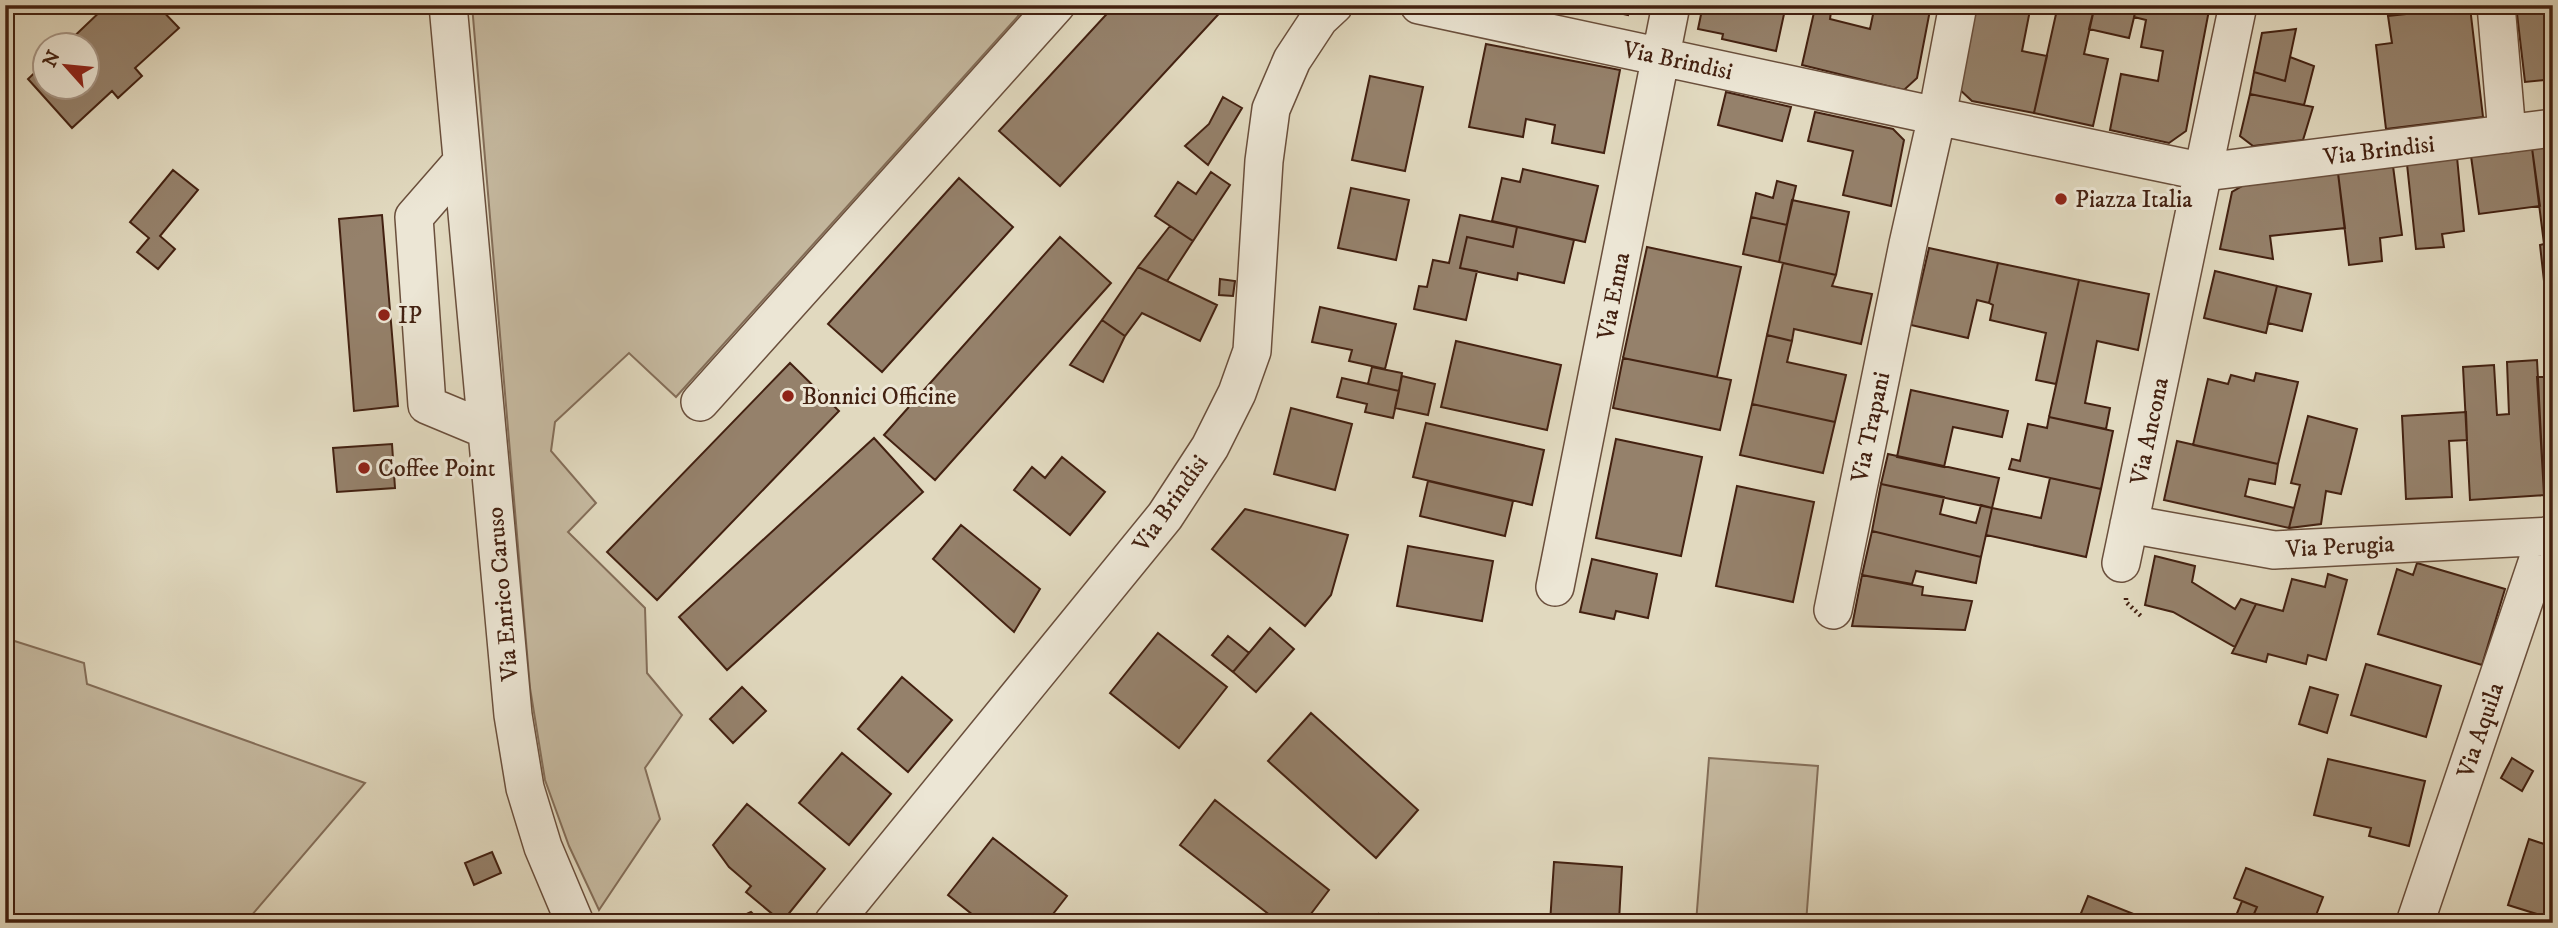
<svg xmlns="http://www.w3.org/2000/svg" width="2558" height="928" viewBox="0 0 2558 928" font-family="'IM FELL DW Pica',serif">
	<style>
		.grass { fill: #c6baa1; stroke: #846e59; stroke-width: 2 }
		.building { fill: #95816b; stroke: #432111; stroke-width: 2 }
		.lines { fill: none; stroke-linecap: round; stroke-linejoin: round }
		.minor-casing { stroke: #6a4f3c; stroke-width: 40 }
		.path { stroke: #432111; stroke-width: 4.5; stroke-dasharray: 2 3.5; stroke-linecap: butt }
		.minor { stroke: #ece6d5; stroke-width: 37 }
		.poi-dot { fill: #8f2418; stroke: #ece6d5; stroke-width: 2.5 }
		.labels { text-anchor: middle; stroke-width: 6; stroke-linejoin: round; paint-order: stroke }
		.street-label { font-size: 24px; fill: #432111; stroke: #ece6d5 }
		.poi-label { font-size: 24px; fill: #432111; stroke: #ece6d5; text-anchor: start }
	</style>
	<rect width="100%" height="100%" fill="#e1d9bf"/>
	<filter id="stains"><feTurbulence type="fractalNoise" baseFrequency=".00286" numOctaves="4"/><feColorMatrix values="0 0 0 0 .2 0 0 0 0 .09 0 0 0 0 .02 0 0 0 .5 -.17"/></filter>
	<radialGradient id="worn" r=".72"><stop offset=".6" stop-color="#630" stop-opacity="0"/><stop offset="1" stop-color="#630" stop-opacity=".3"/></radialGradient>
	<path class="grass" d="M472,5H1028L676,397L629,353L555,422L551,451L596,503L568,532L645,608L647,673L682,715L645,768L660,819L599,910L569,846L545,780L530,688Z
		M5,638L84,663L87,684L365,783L245,923H5Z
		M1709,758L1818,766L1806,923H1696Z"/>
	<path class="building" d="M107,5H157L179,28L135,68L142,76L118,98L112,91L72,128L28,79L46,62V88H88V46H64Z
		M1115,5H1227L1060,186L999,131Z
		M1582,5H1630L1628,15Z
		M1703,5H1786L1776,51L1722,39L1723,34L1698,29Z
		M1875,5H1931L1917,78L1904,90L1802,65L1815,8L1831,12L1830,19L1870,29Z
		M1976,5H2031L2022,51L2047,56L2034,113L1972,101L1958,88Z
		M2058,5H2095L2084,54L2108,59L2093,126L2034,113Z
		M2095,5H2137L2129,38L2089,29Z
		M2137,5H2210L2186,131L2169,143L2110,130L2121,74L2158,81L2163,51L2141,47L2146,20L2134,17Z
		M2387,5H2478V6L2388,16Z
		M2516,5H2553V79L2525,82Z
		M2470,7L2483,117L2386,129L2376,45L2392,43L2388,16Z
		M2296,29L2285,81L2254,72L2262,33Z
		M1486,44L1620,70L1604,153L1552,143L1555,125L1526,119L1523,137L1469,127Z
		M2290,57L2314,66L2304,105L2250,94L2254,72L2285,81Z
		M1370,76L1423,87L1405,171L1352,160Z
		M1726,92L1791,107L1782,141L1718,125Z
		M2250,94L2313,107L2303,140L2253,146L2240,136Z
		M1223,97L1242,108L1208,165L1185,146L1209,124Z
		M1815,112L1893,129L1904,140L1891,206L1843,195L1853,151L1808,141Z
		M2553,145V279L2544,281L2540,245L2544,244L2532,148Z
		M2532,148L2540,206L2479,214L2471,156Z
		M2457,157L2464,231L2442,234L2444,247L2416,249L2407,164Z
		M2393,166L2402,235L2380,238L2382,261L2349,265L2338,173Z
		M1523,169L1598,186L1585,242L1492,221L1502,178L1520,182Z
		M173,170L198,190L160,236L175,249L158,269L137,252L149,238L130,222Z
		M1211,172L1230,185L1193,241L1155,216L1178,182L1196,194Z
		M2338,173L2345,228L2270,236L2273,259L2220,249L2232,192L2244,185Z
		M959,178L1013,227L882,372L828,324Z
		M1777,181L1796,186L1787,225L1751,217L1756,193L1773,198Z
		M1351,188L1409,200L1396,260L1338,248Z
		M1792,200L1849,212L1836,275L1779,262Z
		M382,215L398,406L354,411L339,219Z
		M1460,215L1517,227L1513,247L1467,237L1460,268L1477,271L1466,320L1414,309L1419,286L1427,287L1433,260L1449,263Z
		M1751,217L1787,225L1779,262L1743,254Z
		M1170,226L1193,241L1167,281L1138,267Z
		M1517,227L1574,240L1564,283L1518,273L1517,280L1460,268L1467,237L1513,247Z
		M1060,237L1111,283L935,480L884,435Z
		M1647,247L1741,267L1717,377L1623,358Z
		M1929,248L1998,263L1989,303L1977,300L1968,338L1911,325Z
		M1783,263L1836,275L1832,286L1872,294L1861,344L1794,329L1792,341L1767,335Z
		M1998,263L2079,280L2056,384L2036,380L2046,333L1990,320L1993,305L1989,303Z
		M1138,267L1217,305L1200,341L1142,313L1125,336L1102,320Z
		M2215,271L2277,286L2266,333L2204,318Z
		M1220,279L1235,281L1233,296L1219,295Z
		M2079,280L2149,294L2138,350L2097,341L2085,403L2110,408L2106,429L2049,417Z
		M2277,286L2311,294L2302,331L2268,323Z
		M1320,307L1396,324L1385,369L1349,361L1352,350L1312,342Z
		M1102,320L1125,336L1103,382L1070,365Z
		M1767,335L1792,341L1787,362L1846,375L1835,422L1752,404Z
		M1456,341L1561,365L1547,430L1441,407Z
		M1623,358L1731,380L1720,430L1613,408Z
		M2537,360L2544,495L2470,500L2463,367L2494,365L2497,415L2509,414L2507,362Z
		M790,363L839,411L657,600L607,552Z
		M1372,367L1402,373L1399,391L1368,384Z
		M2256,373L2298,382L2278,464L2193,445L2208,379L2228,384L2231,375L2254,381Z
		M1402,376L1435,384L1428,415L1395,408Z
		M2537,377H2553V510H2545Z
		M1342,378L1399,391L1393,418L1365,412L1367,404L1337,397Z
		M1911,390L2008,411L2002,437L1953,427L1944,467L1897,457Z
		M1752,404L1835,422L1823,473L1740,455Z
		M1291,408L1352,424L1335,490L1274,474Z
		M2466,412L2467,440L2449,441L2452,497L2406,499L2402,416Z
		M2308,416L2357,429L2341,494L2326,491L2321,524L2289,528L2300,485L2291,483Z
		M2049,417L2113,431L2101,489L2009,469L2012,459L2020,461L2028,424L2047,428Z
		M1426,423L1544,450L1532,505L1413,477Z
		M874,438L923,492L727,670L679,617Z
		M1616,439L1702,457L1681,556L1596,538Z
		M2177,441L2278,464L2275,484L2249,479L2245,496L2294,508L2289,528L2164,500Z
		M392,444L395,488L337,492L333,448Z
		M1888,454L1999,478L1992,508L1881,484Z
		M1062,457L1105,492L1070,535L1014,490L1032,467L1045,478Z
		M2050,478L2101,489L2086,557L1986,535L1992,508L2041,518Z
		M1428,481L1513,501L1505,536L1420,516Z
		M1881,484L1944,497L1940,514L1976,523L1981,505L1992,508L1981,557L1872,531Z
		M1737,486L1814,502L1793,602L1716,586Z
		M1245,509L1348,535L1331,595L1305,626L1212,549Z
		M961,525L1040,589L1014,632L933,559Z
		M1872,531L1981,557L1976,583L1916,571L1912,584L1862,575Z
		M1408,546L1493,561L1482,621L1397,606Z
		M2155,556L2195,566L2192,582L2235,609L2241,599L2256,604L2235,647L2173,612L2145,605Z
		M1592,559L1657,574L1648,618L1616,611L1614,619L1580,612Z
		M2417,563L2505,589L2482,665L2378,634L2397,569L2413,575Z
		M2328,574L2347,580L2326,660L2308,655L2306,664L2268,654L2266,662L2232,653L2256,604L2283,611L2292,579L2325,587Z
		M1862,575L1923,587L1922,595L1972,601L1965,630L1852,626Z
		M1270,628L1294,649L1256,692L1233,672Z
		M1158,633L1227,687L1179,748L1110,693Z
		M1228,636L1249,653L1233,672L1212,655Z
		M2366,664L2441,686L2426,737L2351,715Z
		M902,677L952,720L908,772L858,729Z
		M742,687L766,711L733,743L710,719Z
		M2310,687L2338,695L2327,733L2299,724Z
		M1311,713L1418,810L1376,858L1268,761Z
		M842,753L891,794L849,845L799,803Z
		M2512,758L2533,771L2522,791L2501,778Z
		M2328,759L2425,781L2409,846L2369,836L2371,828L2314,815Z
		M1215,800L1329,890L1304,923H1280L1180,845Z
		M747,804L825,869L782,922L746,892L751,886L729,867L713,845Z
		M993,838L1067,896L1046,923H983L948,895Z
		M2529,839L2553,847V919L2508,905Z
		M492,852L501,873L474,885L465,863Z
		M1554,862L1622,867L1619,921L1632,923H1550Z
		M2246,868L2323,897L2313,923H2250L2257,907L2234,898Z
		M2088,896L2149,920L2148,923H2077Z
		M2242,901L2257,907L2250,923H2233Z
		M751,912L762,923H742L740,917Z
		M1379,914L1408,923H1376Z"/>
	<g class="lines">
		<defs>
			<path id="minor" d="M448,5L513,715L525,788L543,847L575,923
				M1419,5L1937,116L1958,5
				M2496,5L2507,134
				M462,162L414,217L427,405L487,430
				M700,402L1056,5
				M2129,524L2274,550L2553,536
				M2121,563L2238,5
				M1555,587L1671,5
				M1833,610L1908,244L1937,116L2205,172L2553,128
				M833,923L1165,516L1210,447L1237,393L1252,351L1264,161L1271,109L1292,60L1319,19L1334,5
				M2415,923L2546,536"/>
		</defs>
		<use href="#minor" class="minor-casing"/>
		<path class="path" d="M2126,598V602L2143,618"/>
		<use href="#minor" class="minor"/>
	</g>
	<g class="poi-dot">
		<circle cx="2061" cy="199" r="7"/>
		<circle cx="384" cy="315" r="7"/>
		<circle cx="788" cy="396" r="7"/>
		<circle cx="364" cy="468" r="7"/>
	</g>
	<g class="labels">
		<g class="street-label">
			<text transform="translate(1678 60) rotate(12)" y="8">Via Brindisi</text>
			<text transform="translate(2379 150) rotate(-7)" y="8">Via Brindisi</text>
			<text transform="translate(1613 296) rotate(-79)" y="8">Via Enna</text>
			<text transform="translate(1870 427) rotate(-78)" y="8">Via Trapani</text>
			<text transform="translate(2149 431) rotate(-78)" y="8">Via Ancona</text>
			<text transform="translate(1170 503) rotate(-55)" y="8">Via Brindisi</text>
			<text transform="translate(2340 546) rotate(-3)" y="8">Via Perugia</text>
			<text transform="translate(502 594) rotate(-95)" y="8">Via Enrico Caruso</text>
			<text transform="translate(2480 730) rotate(-71)" y="8">Via Aquila</text>
		</g>
		<g class="poi-label">
			<text x="2075" y="207">Piazza Italia</text>
			<text x="398" y="323">IP</text>
			<text x="802" y="404">Bonnici Officine</text>
			<text x="378" y="476">Coffee Point</text>
		</g>
	</g>
	<rect width="2558" height="928" fill="none" stroke="#e1d9bf" stroke-width="28"/>
	<rect x="7" y="7" width="2544" height="914" fill="none" stroke="#432111" stroke-width="3.5"/>
	<rect x="14" y="14" width="2530" height="900" fill="none" stroke="#432111" stroke-width="2"/>
	<g transform="translate(66 66) rotate(297)"><circle r="33" fill="#ece6d5" stroke="#a89787" stroke-width="2"/>
	<path d="M0-5L12 26L0 18L-12 26Z" fill="#8f2418"/>
	<text y="-10" font-size="19" font-weight="bold" text-anchor="middle" fill="#432111">N</text>
	</g>
	<rect width="100%" height="100%" filter="url(#stains)"/>
	<rect width="100%" height="100%" fill="url(#worn)"/>
</svg>
